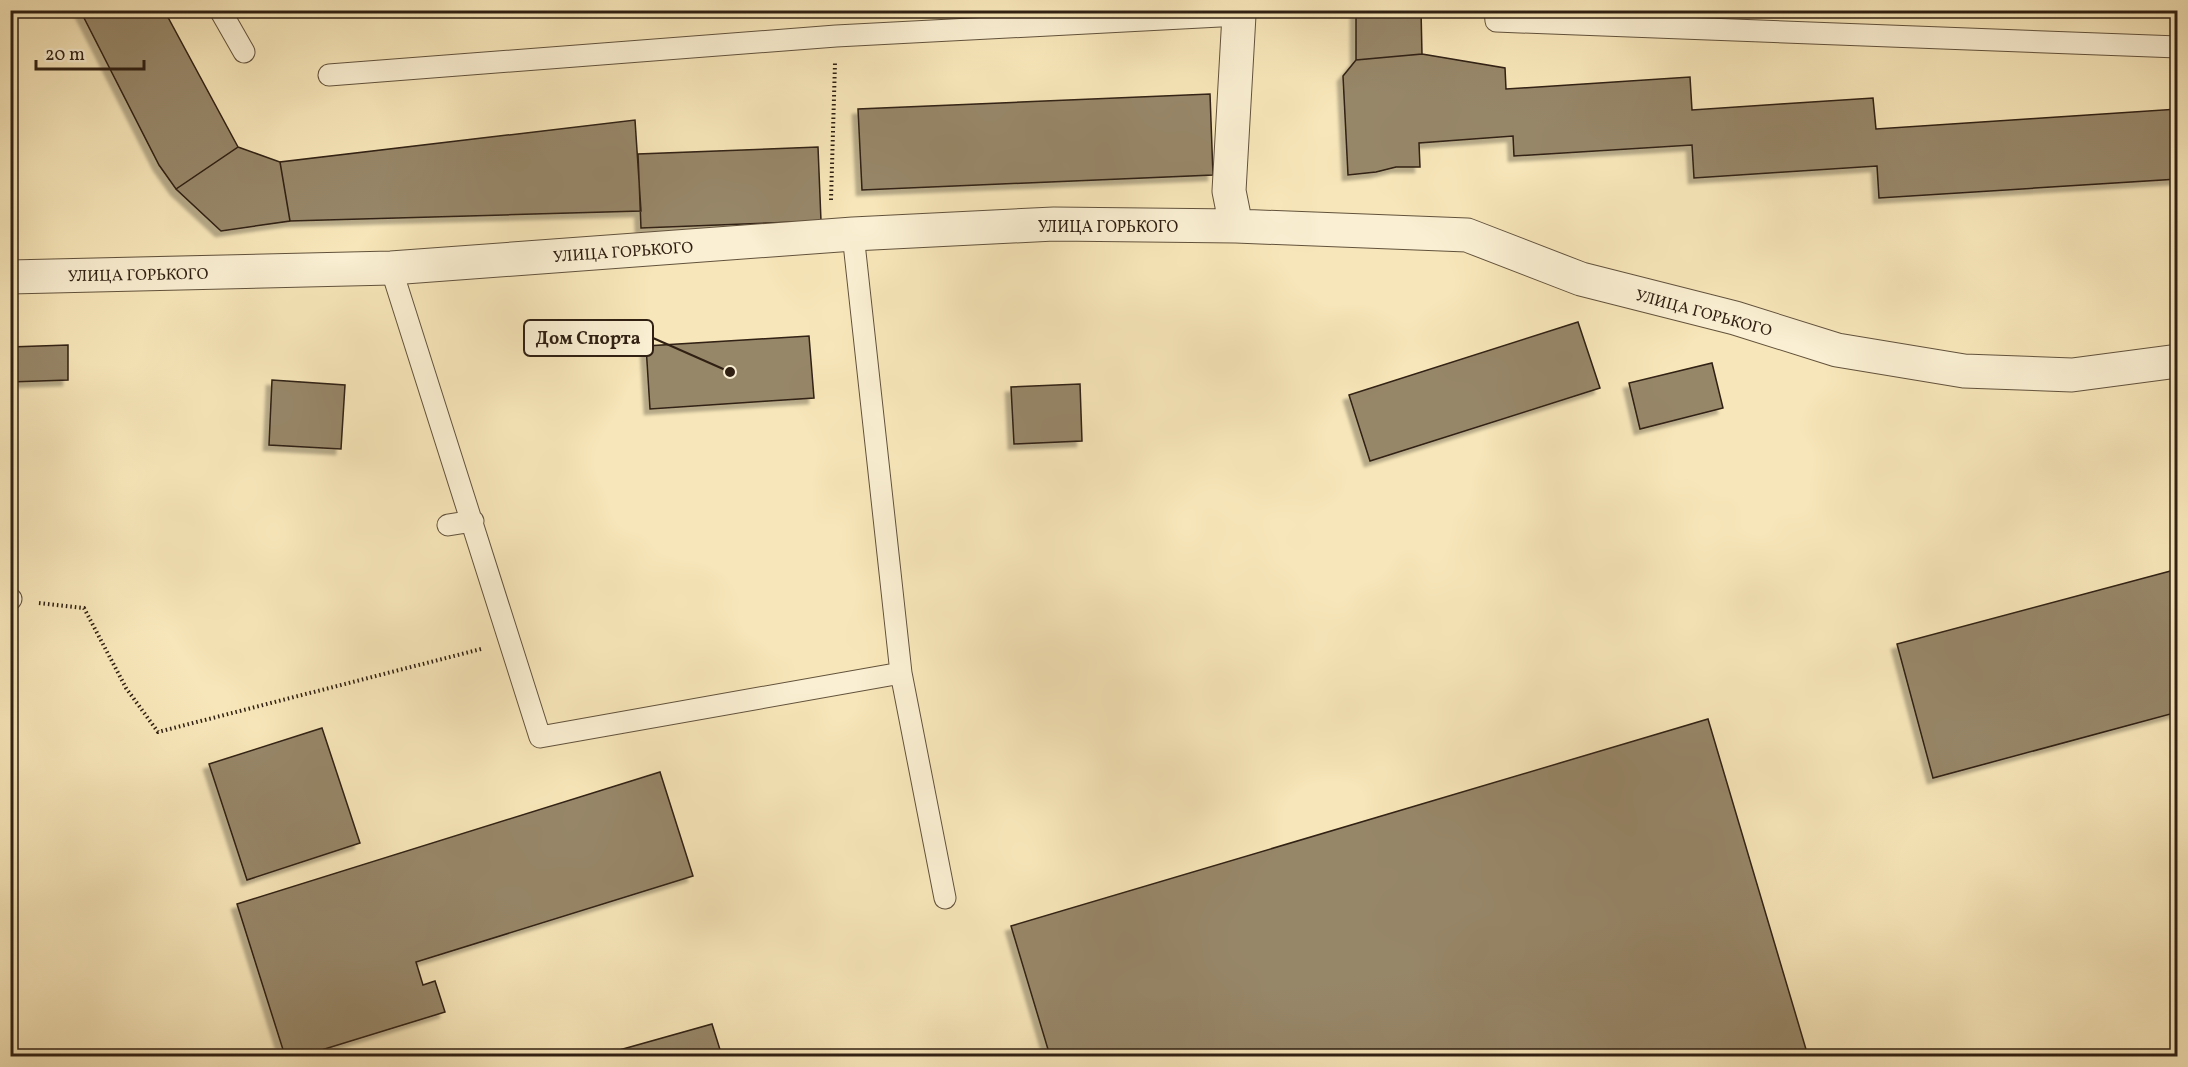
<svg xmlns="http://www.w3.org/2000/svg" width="2188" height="1067" viewBox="0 0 2188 1067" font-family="Vollkorn,serif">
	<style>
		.building { fill: #978769; stroke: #302013; stroke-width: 1.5; filter: url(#shadow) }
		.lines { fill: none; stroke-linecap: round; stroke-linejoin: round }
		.lane-casing { stroke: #62523c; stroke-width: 23 }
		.street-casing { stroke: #62523c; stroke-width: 35 }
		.path { stroke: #302013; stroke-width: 4; stroke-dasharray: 1.5 3; stroke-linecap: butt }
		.lane { stroke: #faefd2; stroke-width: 21 }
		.street { stroke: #faefd2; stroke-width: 33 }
		.labels { text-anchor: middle; stroke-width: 6; stroke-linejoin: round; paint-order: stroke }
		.street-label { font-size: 16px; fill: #302013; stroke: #faefd2 }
		.leader { fill: none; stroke: #302013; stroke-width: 2 }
		.callout-dot { fill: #302013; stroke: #faefd2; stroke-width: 2 }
		.callout { fill: #faefd2; stroke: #302013; stroke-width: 2 }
		.callout-label { font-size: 18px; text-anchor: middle; font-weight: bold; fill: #302013 }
	</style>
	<defs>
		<filter id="shadow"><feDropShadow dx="-5.5" dy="5.5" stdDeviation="1.5" flood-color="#0004"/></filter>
	</defs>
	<rect width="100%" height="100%" fill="#f7e6b9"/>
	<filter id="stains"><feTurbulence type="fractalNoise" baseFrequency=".00333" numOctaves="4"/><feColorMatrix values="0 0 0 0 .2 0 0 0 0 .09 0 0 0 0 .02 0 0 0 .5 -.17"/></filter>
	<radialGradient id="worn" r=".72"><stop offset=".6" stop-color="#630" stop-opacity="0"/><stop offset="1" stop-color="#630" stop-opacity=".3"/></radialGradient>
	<path class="building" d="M80,10H164L238,147L176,189L159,165Z
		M1356,10H1421L1422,54L1356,60Z
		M1422,54L1505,68L1506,89L1690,77L1692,110L1873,98L1876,129L2178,109V179L1879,198L1877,166L1694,178L1692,145L1514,156L1513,136L1419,143L1420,167H1396L1376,172L1348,175L1343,76L1356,60Z
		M1210,94L1213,175L862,190L858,109Z
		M635,120L641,211L290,221L280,162Z
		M238,147L280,162L290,221L221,231L176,189Z
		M818,147L821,221L641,228L638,154Z
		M1578,322L1600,388L1370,461L1349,395Z
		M809,336L814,398L650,409L646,346Z
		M68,345V380L10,382V347Z
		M1712,363L1723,408L1640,429L1629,383Z
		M272,380L345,385L341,449L269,445Z
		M1080,384L1082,441L1014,444L1011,387Z
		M2178,569V712L1933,778L1897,644Z
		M1708,719L1808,1056H1050L1011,926Z
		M322,728L360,843L247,880L209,764Z
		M660,772L693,876L416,962L423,985L435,981L445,1012L302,1056H285L237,904Z
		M712,1024L722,1056H598Z"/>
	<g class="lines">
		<defs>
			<path id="lane" d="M220,10L244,52
				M1495,10L1496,21L2178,47
				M329,75L836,36L1239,15L1241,10
				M391,268L540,737L901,673L853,234
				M448,525L473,521
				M10,599H11
				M901,673L945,898"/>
			<path id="street" d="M1236,226L1229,191L1239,15
				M10,277L391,268L853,234L1054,224L1236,226L1467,235L1581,279L1735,318L1837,350L1964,371L2072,375L2178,361"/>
		</defs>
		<use href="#lane" class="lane-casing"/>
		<use href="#street" class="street-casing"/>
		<path class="path" d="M831,200L835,63
			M39,603L84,608L126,688L158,732L481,649"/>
		<use href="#lane" class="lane"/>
		<use href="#street" class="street"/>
	</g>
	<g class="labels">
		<g class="street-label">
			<text x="1108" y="232">УЛИЦА ГОРЬКОГО</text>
			<text transform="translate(623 251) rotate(-4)" y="6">УЛИЦА ГОРЬКОГО</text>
			<text transform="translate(138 274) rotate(-1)" y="6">УЛИЦА ГОРЬКОГО</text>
			<text transform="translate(1704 312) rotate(15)" y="6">УЛИЦА ГОРЬКОГО</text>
		</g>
	</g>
	<path class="leader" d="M730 372L653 338"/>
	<circle class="callout-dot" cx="730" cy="372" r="6"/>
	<rect class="callout" x="524" y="320" width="129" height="36" rx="6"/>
	<g class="callout-label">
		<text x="588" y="344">Дом Спорта</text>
	</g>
	<rect width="2188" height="1067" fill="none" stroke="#f7e6b9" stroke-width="36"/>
	<rect x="12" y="12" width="2164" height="1043" fill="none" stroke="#302013" stroke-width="3"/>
	<rect x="18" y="18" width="2152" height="1031" fill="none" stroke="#302013" stroke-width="1.5"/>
	<path d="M36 60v9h108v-9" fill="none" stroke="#302013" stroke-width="3"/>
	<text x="45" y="60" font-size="18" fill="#302013" stroke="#faefd2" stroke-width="4.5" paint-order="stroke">20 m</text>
	<rect width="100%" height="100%" filter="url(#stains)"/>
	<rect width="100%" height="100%" fill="url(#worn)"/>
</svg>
